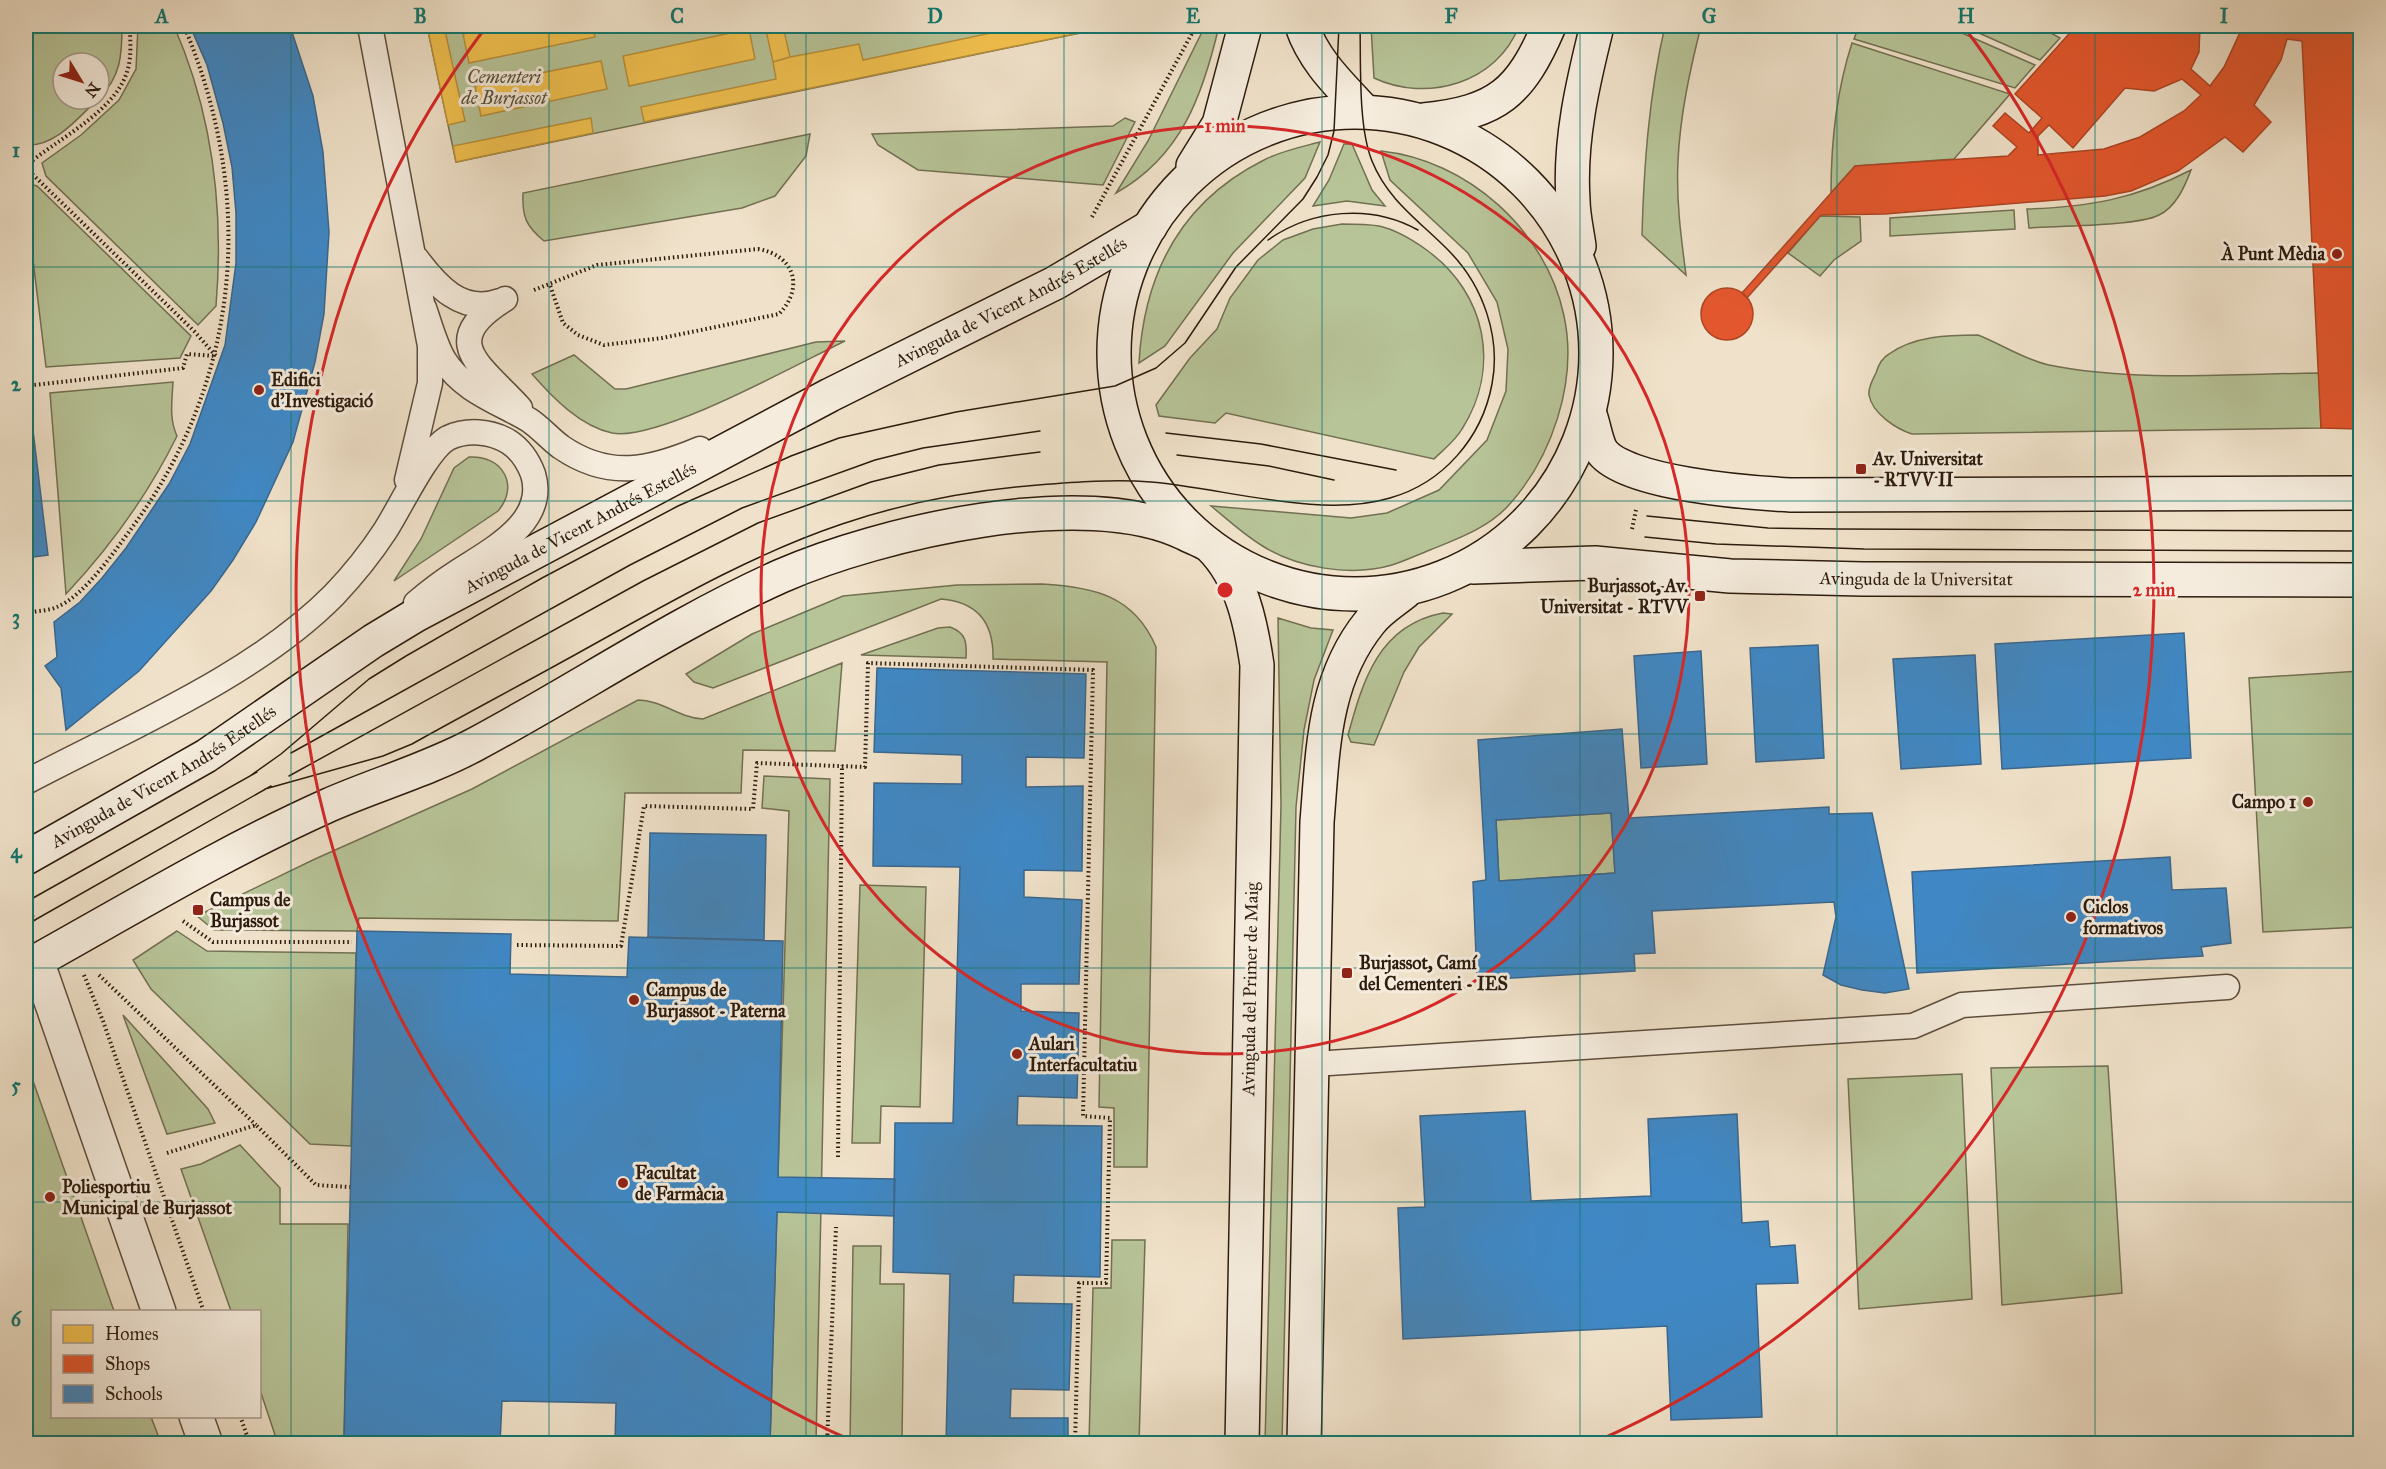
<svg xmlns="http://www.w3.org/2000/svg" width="2386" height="1469" viewBox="0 0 2386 1469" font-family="'IM FELL Great Primer',serif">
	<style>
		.green { fill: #b7c498; stroke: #727052; stroke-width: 1.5 }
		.homes { fill: #f2c14e; stroke: #b78f3a; stroke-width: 1.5 }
		.shops { fill: #e4572e; stroke: #ad4524; stroke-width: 1.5; fill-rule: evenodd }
		.schools { fill: #3f88c5; stroke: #3a678e; stroke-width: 1.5; fill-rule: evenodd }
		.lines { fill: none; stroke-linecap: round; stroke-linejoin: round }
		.lane-casing { stroke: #5e4d3c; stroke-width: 27 }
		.street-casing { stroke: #5e4d3c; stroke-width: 36 }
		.secondary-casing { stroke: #2d1b0d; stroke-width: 36 }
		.path { stroke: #2d1b0d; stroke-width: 4; stroke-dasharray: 1.5 3; stroke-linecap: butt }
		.lane { stroke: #f5ecdd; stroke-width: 24 }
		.street { stroke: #f5ecdd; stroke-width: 33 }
		.secondary { stroke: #f5ecdd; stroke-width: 33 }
		.tram { stroke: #2d1b0d; stroke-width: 1.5 }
		.grid { fill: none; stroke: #0f766e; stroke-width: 1.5; stroke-opacity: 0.55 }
		.ring { fill: none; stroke: #d62828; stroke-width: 3 }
		.poi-dot { fill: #8f2418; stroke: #f5ecdd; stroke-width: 2 }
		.labels { text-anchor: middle; stroke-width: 6; stroke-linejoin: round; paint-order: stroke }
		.park-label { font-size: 18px; font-style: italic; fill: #564e37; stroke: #f5ecdd }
		.poi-label { font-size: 18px; font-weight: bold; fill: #2d1b0d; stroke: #f5ecdd; text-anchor: start }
		.street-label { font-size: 18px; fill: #2d1b0d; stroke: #f5ecdd }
		.centre { fill: #d62828; stroke: #f5ecdd; stroke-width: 3 }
		.ring-label { font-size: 18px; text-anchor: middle; font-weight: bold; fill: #d62828; stroke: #f5ecdd; stroke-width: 6; stroke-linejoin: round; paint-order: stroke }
		.neatline { fill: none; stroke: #0f766e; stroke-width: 2 }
		.grid-label { font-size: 20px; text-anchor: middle; font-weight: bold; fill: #0f766e }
	</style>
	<rect width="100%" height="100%" fill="#f0e2ca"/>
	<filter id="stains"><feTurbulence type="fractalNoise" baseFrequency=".00333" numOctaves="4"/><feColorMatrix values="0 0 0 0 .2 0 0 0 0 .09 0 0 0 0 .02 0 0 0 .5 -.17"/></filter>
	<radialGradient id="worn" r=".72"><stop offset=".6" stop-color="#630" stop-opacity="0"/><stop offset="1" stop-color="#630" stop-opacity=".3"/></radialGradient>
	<path class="green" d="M26,26H122C122,54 121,77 99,98V63H63V99H98C78,118 55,147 26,145Z
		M138,26H174C213,115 224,209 216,306L198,325L46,176L42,163L81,135L119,100L136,69Z
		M427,26H1114L456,162Z
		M1205,26H1219C1203,94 1182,156 1116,193L1148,141Z
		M1371,26H1519C1497,83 1427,103 1374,78Z
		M1665,26H1701C1690,70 1680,115 1678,161C1676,200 1681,237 1686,275L1642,235C1644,164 1649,95 1665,26Z
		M1859,26H1946L2035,65L2015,88L1854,39Z
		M1963,26H2038L2060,38L2040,60Z
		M1852,43L2010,94L1954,159L1855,166L1831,193C1831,142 1836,92 1852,43Z
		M1125,118L1135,122L1103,185L918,170L878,145L872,134L1113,126Z
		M810,134L806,156L775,196L742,208L544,241C526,226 522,217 523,193Z
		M1320,142L1305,178L1233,253L1165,346L1139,363C1144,273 1182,201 1264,160C1281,151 1301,147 1320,142Z
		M1344,144H1352L1372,190L1385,206L1347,201L1313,206L1329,180Z
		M1381,151C1467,160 1546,230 1564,316C1578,381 1552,458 1508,506C1488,528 1457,539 1430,550C1417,555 1405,561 1392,565C1351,577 1296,568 1261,545C1243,534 1227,519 1211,506L1351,518L1387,513L1439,490L1487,440L1506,391L1508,349L1497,302L1468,253L1390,180Z
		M2191,170C2185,186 2176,207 2159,215C2139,226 2056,226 2029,228L2027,209C2089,207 2135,199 2191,170Z
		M26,183L37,186L191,336L180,358L46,367L26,202Z
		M2014,210L2015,229L1890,236V218Z
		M1820,216L1860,217L1861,241L1834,260L1820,276L1788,253Z
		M1342,224C1354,224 1367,224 1379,226C1397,230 1413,240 1428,251C1486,294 1501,367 1462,429C1456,440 1443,450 1434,459L1226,413L1215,423L1159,416L1156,405L1190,358L1217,329L1230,298L1258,260L1283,240L1313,229Z
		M1978,335C2001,344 2025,360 2049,365C2133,382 2233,374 2319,373L2321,428L1912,434C1896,429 1872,413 1869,395C1868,387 1873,379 1876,373C1878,366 1882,358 1889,354C1914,336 1948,335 1978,335Z
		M845,341C799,363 658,442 612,433C580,426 553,398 532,374L574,355L615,389H626L816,342Z
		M173,382C172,401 169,419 177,436C148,495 111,546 66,594L50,393Z
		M469,457C502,455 520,485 498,511L394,581L421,539L454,468Z
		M1042,584C1093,587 1134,595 1156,647L1147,1167H1114V1108L1099,1107L1107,662L993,659C994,623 978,602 941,599L713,688L694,682L686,674L752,634L843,596L957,585Z
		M1443,613L1452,614L1419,647L1404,672L1374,745L1351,742L1348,735C1363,680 1379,625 1443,613Z
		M1278,618L1311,628L1333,630L1314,680L1304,730L1296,807L1282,1443L1265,1444L1281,805Z
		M950,627C966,633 967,642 966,658L861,655L938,628Z
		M842,663L835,751L743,750L741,793H625L618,921L359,918L357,931L214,930L197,916L315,859L472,789L638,700C662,700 679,718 703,719Z
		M2360,671V927L2263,932L2249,678Z
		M764,776L830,779L816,1443H770L789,811L762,808Z
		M1611,813L1615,873L1499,881L1496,820Z
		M860,885L926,887L920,1107L881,1106L880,1143H852Z
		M177,931L207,951L356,953L351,1146L310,1144L151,989L133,960Z
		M123,1015L208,1109L215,1123L167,1134Z
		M26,1061L114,1311L52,1312V1416L151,1417L161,1443H26Z
		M2108,1066L2122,1293L2002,1305L1991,1068Z
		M1962,1074L1972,1299L1859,1309L1848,1079Z
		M240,1145L280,1188V1224H348L344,1439L276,1438L260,1390V1312L231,1311L181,1169L201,1164Z
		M1112,1240H1145L1139,1443H1089L1093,1288H1111Z
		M853,1246H881L880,1284H904L902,1443H850Z"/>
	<path class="homes" d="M427,26H444L465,121L448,125Z
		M503,26H593L595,37L469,63L463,34Z
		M617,26H652L618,33Z
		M765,26H783L790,57L773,62Z
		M1024,26H1114L644,122L641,107L776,79L773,62L790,57L859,44L863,60Z
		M749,29L755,59L629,86L623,56Z
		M601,61L607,89L481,116L475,86Z
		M591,118L593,133L456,162L453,146Z"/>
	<path class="shops" d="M2076,26H2200L2199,52L2191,69L2210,86L2224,67L2243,26H2360V429L2321,428L2302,41L2287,39L2281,60L2254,105L2271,122L2243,152L2225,137L2178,171L2131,191L2105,196L1885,214L1821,215L1747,298L1742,293L1855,166L2008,156L2017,147L1993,126L2005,113L2029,133L2042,118L2015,94ZM2182,79L2201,95L2184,111L2140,137L2104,149L2038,155V136L2049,125L2073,148L2125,88L2154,91Z
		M1701 314a26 26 0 1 1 52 0a26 26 0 1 1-52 0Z"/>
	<path class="schools" d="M190,26H290L313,96L323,152L329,232L324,314L315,362L293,442L256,522L233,560L211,591L139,671L66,730L61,688L45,666L57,657L54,622L80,602L102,578L126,548L169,484L190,444L225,345L236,263V213L232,167L223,123L207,65Z
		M32,422L48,555L26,558V423Z
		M2184,633L2191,758L2002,769L1995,644Z
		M1818,645L1824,758L1756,762L1750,648Z
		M1701,651L1707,764L1641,768L1634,656Z
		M1975,655L1981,764L1901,769L1893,659Z
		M877,668L1086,674L1084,758L1026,757V787L1083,786L1082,871L1024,870V897L1082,900L1079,984H1021V1011L1079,1013L1077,1098L1018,1096L1017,1125L1102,1126L1100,1277L1014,1275L1013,1303L1072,1304L1069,1390L1011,1389L1010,1418H1068V1444H946L950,1274L893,1272L895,1123H953L960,867L873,866L874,783L962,784V755L874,752Z
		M1622,729L1629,818L1829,807V814L1872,813L1909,989L1885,993L1862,990L1841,985L1823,975L1836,917L1834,902L1652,911L1655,953L1634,954L1635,971L1477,980L1473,882L1486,880L1478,740ZM1611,813L1615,873L1499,881L1496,820Z
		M650,833L766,835L764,940L648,937Z
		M2170,857L2172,890L2226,888L2231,943L2201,947L2203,956L1917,973L1912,872Z
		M357,931L511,934L510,974L627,977L629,937L783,941L778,1177L895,1179L894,1216L777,1212L770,1444H615L616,1403L502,1401L500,1443L344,1439Z
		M1525,1111L1531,1201L1651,1196L1648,1119L1737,1114L1742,1223L1768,1221L1770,1247L1795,1245L1798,1283L1756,1284L1762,1417L1671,1420L1667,1326L1403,1339L1398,1208L1425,1207L1420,1116Z"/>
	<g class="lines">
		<defs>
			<path id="lane" d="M370,26L430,346V383L407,480
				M416,258C436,285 462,315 500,301
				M505,299C436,342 481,365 520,408
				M424,308C430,325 435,345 444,360C463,391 499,402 529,420C541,428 550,439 561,447C609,480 650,470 700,449
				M26,782C126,729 254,676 334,595C353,575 370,554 385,531C399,510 427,449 448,438C467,429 491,431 509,442C521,450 528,461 533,474C548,523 489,551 456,573C442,582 429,592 416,603
				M1313,1064L1913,1026L1962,1005L2227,987"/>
			<path id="street" d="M37,961L159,1312
				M196,1416L206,1444"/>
			<g id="secondary">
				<path d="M1302,26C1314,61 1339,84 1364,111"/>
				<circle cx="1355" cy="353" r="241"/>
				<path d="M1424,120C1498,112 1520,93 1549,26"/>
				<path d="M1193,166L1219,124L1245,26"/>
				<path d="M1579,246C1577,231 1573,215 1573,200C1569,141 1583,82 1597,26"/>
				<path d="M1590,415C1594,426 1596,441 1601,450C1622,484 1753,493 1791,495L2360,493"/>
				<path id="s1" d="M1473,567L1595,563L1730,576L1863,579L2360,580"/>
				<path id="s2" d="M26,858L206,756L373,641L416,615L830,395L1055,283L1150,227"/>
				<path d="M26,967C125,912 224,852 329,805C377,784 427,770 474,745C577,690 674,624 781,576C879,533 1086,484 1186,534C1193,538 1204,541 1211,547C1242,578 1251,624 1257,665L1242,1444"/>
				<path d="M1304,1444L1317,822C1323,750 1323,680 1370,622C1379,610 1394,601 1405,592"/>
			</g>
		</defs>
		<use href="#lane" class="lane-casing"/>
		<use href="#street" class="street-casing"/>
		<use href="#secondary" class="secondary-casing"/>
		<path class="path" d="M26,166C55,140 114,113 127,72C132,57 130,41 130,26
			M26,168L194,331L216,356L187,354L183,368L26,386
			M1092,217L1196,26
			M534,290L597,265L758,249C794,255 805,287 779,314L662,338L604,345L578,335L563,323L550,285
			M1632,529L1636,510
			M26,613C35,611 48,611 57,607C84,596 114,552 131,529C242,379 256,196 184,26
			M26,910L36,920
			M183,921L213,942H352
			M517,945L621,946L644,806L753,809L757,763L865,767L868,663L1093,670L1083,1116L1110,1118L1106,1283H1079L1075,1444
			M84,975L103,1021L204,1312
			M99,975L256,1125
			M167,1153L256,1125L316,1185L350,1187
			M838,1157L842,765
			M240,1416L250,1444
			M827,1444L836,1227"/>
		<use href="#lane" class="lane"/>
		<use href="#street" class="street"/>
		<use href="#secondary" class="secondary"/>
		<path class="tram" d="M1268,240C1312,209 1371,204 1418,230
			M1166,433L1261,444L1396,470
			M1177,455L1269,466L1334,480
			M1647,516L1768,528L1837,529L2360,531
			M1645,537L1716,544L1864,549L2360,551
			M291,753L630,565L742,508L875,460L923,448L1040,431
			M250,776L281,754L369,679L406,656L542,578L678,506L791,456L839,438L956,412L1115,386L1156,368L1185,343L1236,267L1303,199L1317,177L1328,155L1334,131L1339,26
			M289,776L643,581L758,523L871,482L939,465L1040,452
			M265,789L383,756L412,744C471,711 530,680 589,647C670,602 753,554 842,524C904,503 972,490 1038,485C1075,482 1115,479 1151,482C1224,488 1320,519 1390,498C1443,483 1482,438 1492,384C1501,337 1483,286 1450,252C1421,222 1388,201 1372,161C1358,127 1361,63 1360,26
			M26,902L257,772
			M26,925L271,786"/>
	</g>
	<path class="grid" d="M291,26V1444M549,26V1444M806,26V1444M1064,26V1444M1322,26V1444M1580,26V1444M1837,26V1444M2095,26V1444M26,267H2360M26,501H2360M26,734H2360M26,968H2360M26,1202H2360"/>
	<g class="ring">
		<circle cx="1225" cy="590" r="464"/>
		<path d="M855 1442A929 929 0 0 1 483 31M1967 31A929 929 0 0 1 1595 1442"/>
	</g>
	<g class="poi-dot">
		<circle cx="2337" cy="254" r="6"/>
		<circle cx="259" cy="390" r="6"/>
		<rect x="1855" y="463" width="12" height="12" rx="3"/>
		<rect x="1694" y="590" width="12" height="12" rx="3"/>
		<circle cx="2308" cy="802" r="6"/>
		<rect x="192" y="904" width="12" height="12" rx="3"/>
		<circle cx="2071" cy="917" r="6"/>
		<rect x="1341" y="967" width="12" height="12" rx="3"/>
		<circle cx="634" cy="1000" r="6"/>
		<circle cx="1017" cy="1054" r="6"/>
		<circle cx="623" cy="1183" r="6"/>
		<circle cx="50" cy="1197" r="6"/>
	</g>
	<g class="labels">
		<g class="park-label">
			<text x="504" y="83">Cementeri<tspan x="504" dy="21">de Burjassot</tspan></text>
		</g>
		<g class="poi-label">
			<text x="2325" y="260" text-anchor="end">À Punt Mèdia</text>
			<text x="271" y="386">Edifici<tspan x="271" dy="21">d'Investigació</tspan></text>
			<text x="1873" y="465">Av. Universitat<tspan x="1873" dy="21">- RTVV II</tspan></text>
			<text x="1688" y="592" text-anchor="end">Burjassot, Av.<tspan x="1688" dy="21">Universitat - RTVV</tspan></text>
			<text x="2296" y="808" text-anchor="end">Campo 1</text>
			<text x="210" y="906">Campus de<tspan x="210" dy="21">Burjassot</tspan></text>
			<text x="2083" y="913">Ciclos<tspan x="2083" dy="21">formativos</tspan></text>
			<text x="1359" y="969">Burjassot, Camí<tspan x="1359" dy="21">del Cementeri - IES</tspan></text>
			<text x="646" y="996">Campus de<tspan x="646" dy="21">Burjassot - Paterna</tspan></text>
			<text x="1029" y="1050">Aulari<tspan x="1029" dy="21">Interfacultatiu</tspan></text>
			<text x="635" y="1179">Facultat<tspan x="635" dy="21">de Farmàcia</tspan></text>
			<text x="62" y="1193">Poliesportiu<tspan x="62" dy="21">Municipal de Burjassot</tspan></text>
		</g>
		<g class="street-label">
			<text dy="6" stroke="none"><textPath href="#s2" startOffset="1132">Avinguda de Vicent Andrés Estellés</textPath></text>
			<text dy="6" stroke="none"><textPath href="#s2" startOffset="646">Avinguda de Vicent Andrés Estellés</textPath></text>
			<text dy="6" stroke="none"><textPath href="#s1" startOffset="444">Avinguda de la Universitat</textPath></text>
			<text dy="6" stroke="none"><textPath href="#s2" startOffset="160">Avinguda de Vicent Andrés Estellés</textPath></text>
			<text transform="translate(1250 989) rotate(-89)" y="6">Avinguda del Primer de Maig</text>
		</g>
	</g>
	<circle cx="1225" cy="590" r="9" class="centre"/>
	<g class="ring-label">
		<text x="1225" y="132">1 min</text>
		<text x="2154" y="596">2 min</text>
	</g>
	<rect width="2386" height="1469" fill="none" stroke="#f0e2ca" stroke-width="66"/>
	<rect x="51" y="1310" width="210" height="108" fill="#f5ecdd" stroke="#a5988a" stroke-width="1.5"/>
	<rect x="63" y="1325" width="30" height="18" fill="#f2c14e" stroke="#a5988a" stroke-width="1.5"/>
	<text x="105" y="1340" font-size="18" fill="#2d1b0d">Homes</text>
	<rect x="63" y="1355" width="30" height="18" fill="#e4572e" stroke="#a5988a" stroke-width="1.5"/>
	<text x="105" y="1370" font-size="18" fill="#2d1b0d">Shops</text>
	<rect x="63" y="1385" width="30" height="18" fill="#3f88c5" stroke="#a5988a" stroke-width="1.5"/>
	<text x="105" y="1400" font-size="18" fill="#2d1b0d">Schools</text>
	<g transform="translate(81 81) rotate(128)"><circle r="28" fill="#f5ecdd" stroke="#a5988a" stroke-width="1.5"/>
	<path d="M0-4.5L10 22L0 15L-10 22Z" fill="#8f2418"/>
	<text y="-9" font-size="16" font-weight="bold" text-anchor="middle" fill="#2d1b0d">N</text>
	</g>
	<rect x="33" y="33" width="2320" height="1403" class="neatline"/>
	<g class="grid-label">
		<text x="162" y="23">A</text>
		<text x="420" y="23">B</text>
		<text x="677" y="23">C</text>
		<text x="935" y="23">D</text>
		<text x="1193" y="23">E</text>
		<text x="1451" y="23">F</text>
		<text x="1709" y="23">G</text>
		<text x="1966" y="23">H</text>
		<text x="2224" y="23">I</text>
		<text x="16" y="157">1</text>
		<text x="16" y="391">2</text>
		<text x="16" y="624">3</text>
		<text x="16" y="858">4</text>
		<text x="16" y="1092">5</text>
		<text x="16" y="1326">6</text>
	</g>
	<rect width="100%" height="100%" filter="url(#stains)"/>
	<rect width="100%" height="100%" fill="url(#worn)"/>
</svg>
